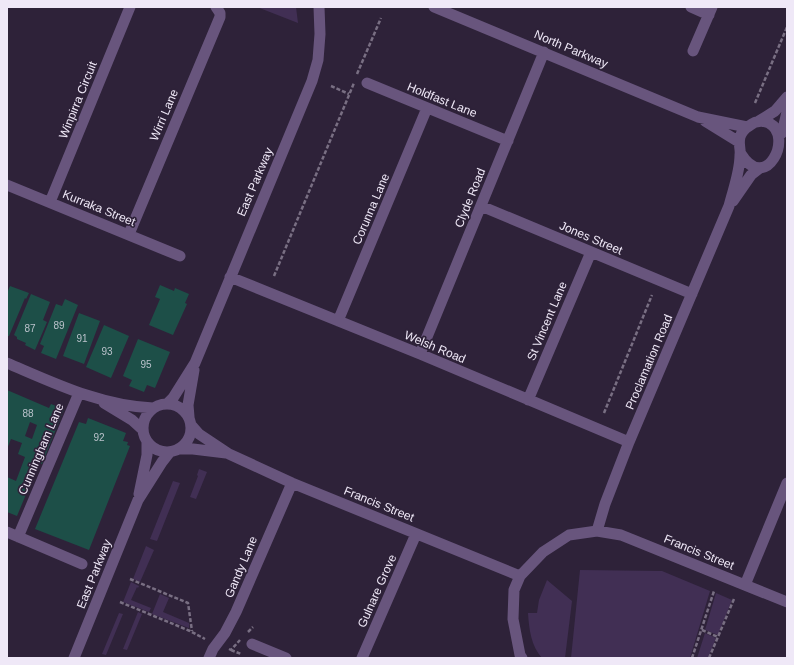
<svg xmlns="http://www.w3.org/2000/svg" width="794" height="665" viewBox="0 0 794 665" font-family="Helvetica,sans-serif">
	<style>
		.green { fill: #412f54 }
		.building { fill: #1d4f48; fill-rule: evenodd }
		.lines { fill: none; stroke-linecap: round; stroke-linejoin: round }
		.path { stroke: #796f83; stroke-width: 2.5; stroke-dasharray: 4 2; stroke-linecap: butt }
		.minor { stroke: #68557d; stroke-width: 11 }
		.labels { text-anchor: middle; stroke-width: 3.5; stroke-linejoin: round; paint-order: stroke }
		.number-label { font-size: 10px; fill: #bac2cb }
		.street-label { font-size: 12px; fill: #efe8f7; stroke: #2e2239 }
	</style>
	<rect width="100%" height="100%" fill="#2e2239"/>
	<path class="green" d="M257,7H296L298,23Z
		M199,469L207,472L196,499L190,497L198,476L197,475Z
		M173,481L180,483L157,541L150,539Z
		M146,546L154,550L140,582L133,579Z
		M580,570L662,571L710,591L690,658H571Z
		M547,580L572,601L565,658H542C531,646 529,629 528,613H537L539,600Z
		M131,582L139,586L138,588L137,587L131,600L151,608L149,612L123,602Z
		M716,593L732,600L718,635L705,630Z
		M160,594L169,598L163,612L189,623V628L152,614Z
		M138,612L142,614L127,650L123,649Z
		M119,613L123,614L106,655L102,654Z
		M705,633L716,638L708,658H697Z"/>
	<path class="building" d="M160,285L174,291L175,288L189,294L185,303L187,304L173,335L149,325L160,299L155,297Z
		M10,286L29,293L26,299L25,298L9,336H7V293Z
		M31,294L50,302L43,320L47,322L35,350L25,345L26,343L17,339V337L14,335Z
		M65,299L78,305L56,359L41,353L44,346L40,344L56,304L62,306Z
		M79,313L100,321L84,364L63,356Z
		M104,325L129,336L111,378L86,367Z
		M138,339L170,352L155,388L147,385L144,392L129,386L132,380L123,376Z
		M7,390L49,408L51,404L64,409L42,464L39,463L17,516L7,512V477L16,481L25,457L18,454L22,443L11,439L7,449ZM30,422L37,425L32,439L25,436Z
		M88,418L126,433L123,441L128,442L127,445L130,446L89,550L35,529L79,422L86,424Z"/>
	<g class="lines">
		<path class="path" d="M357,74L381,18
			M331,86L349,94
			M755,103L787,27
			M274,276L354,83
			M604,413L652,295
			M130,579L188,603L192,631
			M120,602L190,631L205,639
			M702,630L718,637
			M248,632L253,627
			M229,649L231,650L240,640
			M231,650L241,654
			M692,658L714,591
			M709,658L734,599"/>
		<path class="minor" d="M434,7L698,117L747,127
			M691,7L709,15
			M693,51L712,7
			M367,83L508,141
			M705,121L739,142
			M759,121L775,111L787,97
			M782,133L787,112
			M7,185L180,256
			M733,201L751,175L760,168
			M50,202L130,7
			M481,206L692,294
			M129,234L220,17V13L216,7
			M230,277L420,354L629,442
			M338,321L427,108
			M420,354L544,52
			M7,363C54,383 101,406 153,408
			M528,400L591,252
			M104,403L132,420L143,430
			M143 428a24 24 0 1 1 48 0a24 24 0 1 1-48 0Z
			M167,404L173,398L195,363L312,81L318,60L320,34L319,7
			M189,417L188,405L194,370
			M192,426L199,434L229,454L292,483L520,576
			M180,449H193L226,453
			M139,494L147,455V442
			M597,531L605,504L629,442L729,206C733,190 740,172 740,155C741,149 738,144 740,137C741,133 745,128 749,126C755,121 762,120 769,123C794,136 766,194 741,154
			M7,532L82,564
			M18,537L79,393
			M745,585L787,483
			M252,644L286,658
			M74,658L138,500L162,462L169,453
			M209,658L213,649L225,633L236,612L292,483
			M362,658L416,534
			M522,658L520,655L513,619L514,590L520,576L543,552L569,535L597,531L621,535L787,602"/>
	</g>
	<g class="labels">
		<g class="number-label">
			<text x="59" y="329">89</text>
			<text x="30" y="332">87</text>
			<text x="82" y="342">91</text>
			<text x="107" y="355">93</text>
			<text x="146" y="368">95</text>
			<text x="28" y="417">88</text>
			<text x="99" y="441">92</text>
		</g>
		<g class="street-label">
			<text transform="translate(571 49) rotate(23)" y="4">North Parkway</text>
			<text transform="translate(78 100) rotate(-68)" y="4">Winpirra Circuit</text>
			<text transform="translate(442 100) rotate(22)" y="4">Holdfast Lane</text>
			<text transform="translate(164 115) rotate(-67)" y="4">Wirri Lane</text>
			<text transform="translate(255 182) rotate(-67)" y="4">East Parkway</text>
			<text transform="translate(470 198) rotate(-68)" y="4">Clyde Road</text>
			<text transform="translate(99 208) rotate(22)" y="4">Kurraka Street</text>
			<text transform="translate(371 209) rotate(-67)" y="4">Corunna Lane</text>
			<text transform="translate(591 238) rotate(23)" y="4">Jones Street</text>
			<text transform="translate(547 321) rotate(-67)" y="4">St Vincent Lane</text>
			<text transform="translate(435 347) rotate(23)" y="4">Welsh Road</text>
			<text transform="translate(649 362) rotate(-67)" y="4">Proclamation Road</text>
			<text transform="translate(41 449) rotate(-67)" y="4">Cunningham Lane</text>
			<text transform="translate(379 504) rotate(22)" y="4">Francis Street</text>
			<text transform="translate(699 552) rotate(22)" y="4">Francis Street</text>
			<text transform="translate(241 567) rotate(-67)" y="4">Gandy Lane</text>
			<text transform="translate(94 574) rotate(-68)" y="4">East Parkway</text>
			<text transform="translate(377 591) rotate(-66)" y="4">Gulnare Grove</text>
		</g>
	</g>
	<rect width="794" height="665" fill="none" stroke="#efe8f7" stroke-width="16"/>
</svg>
